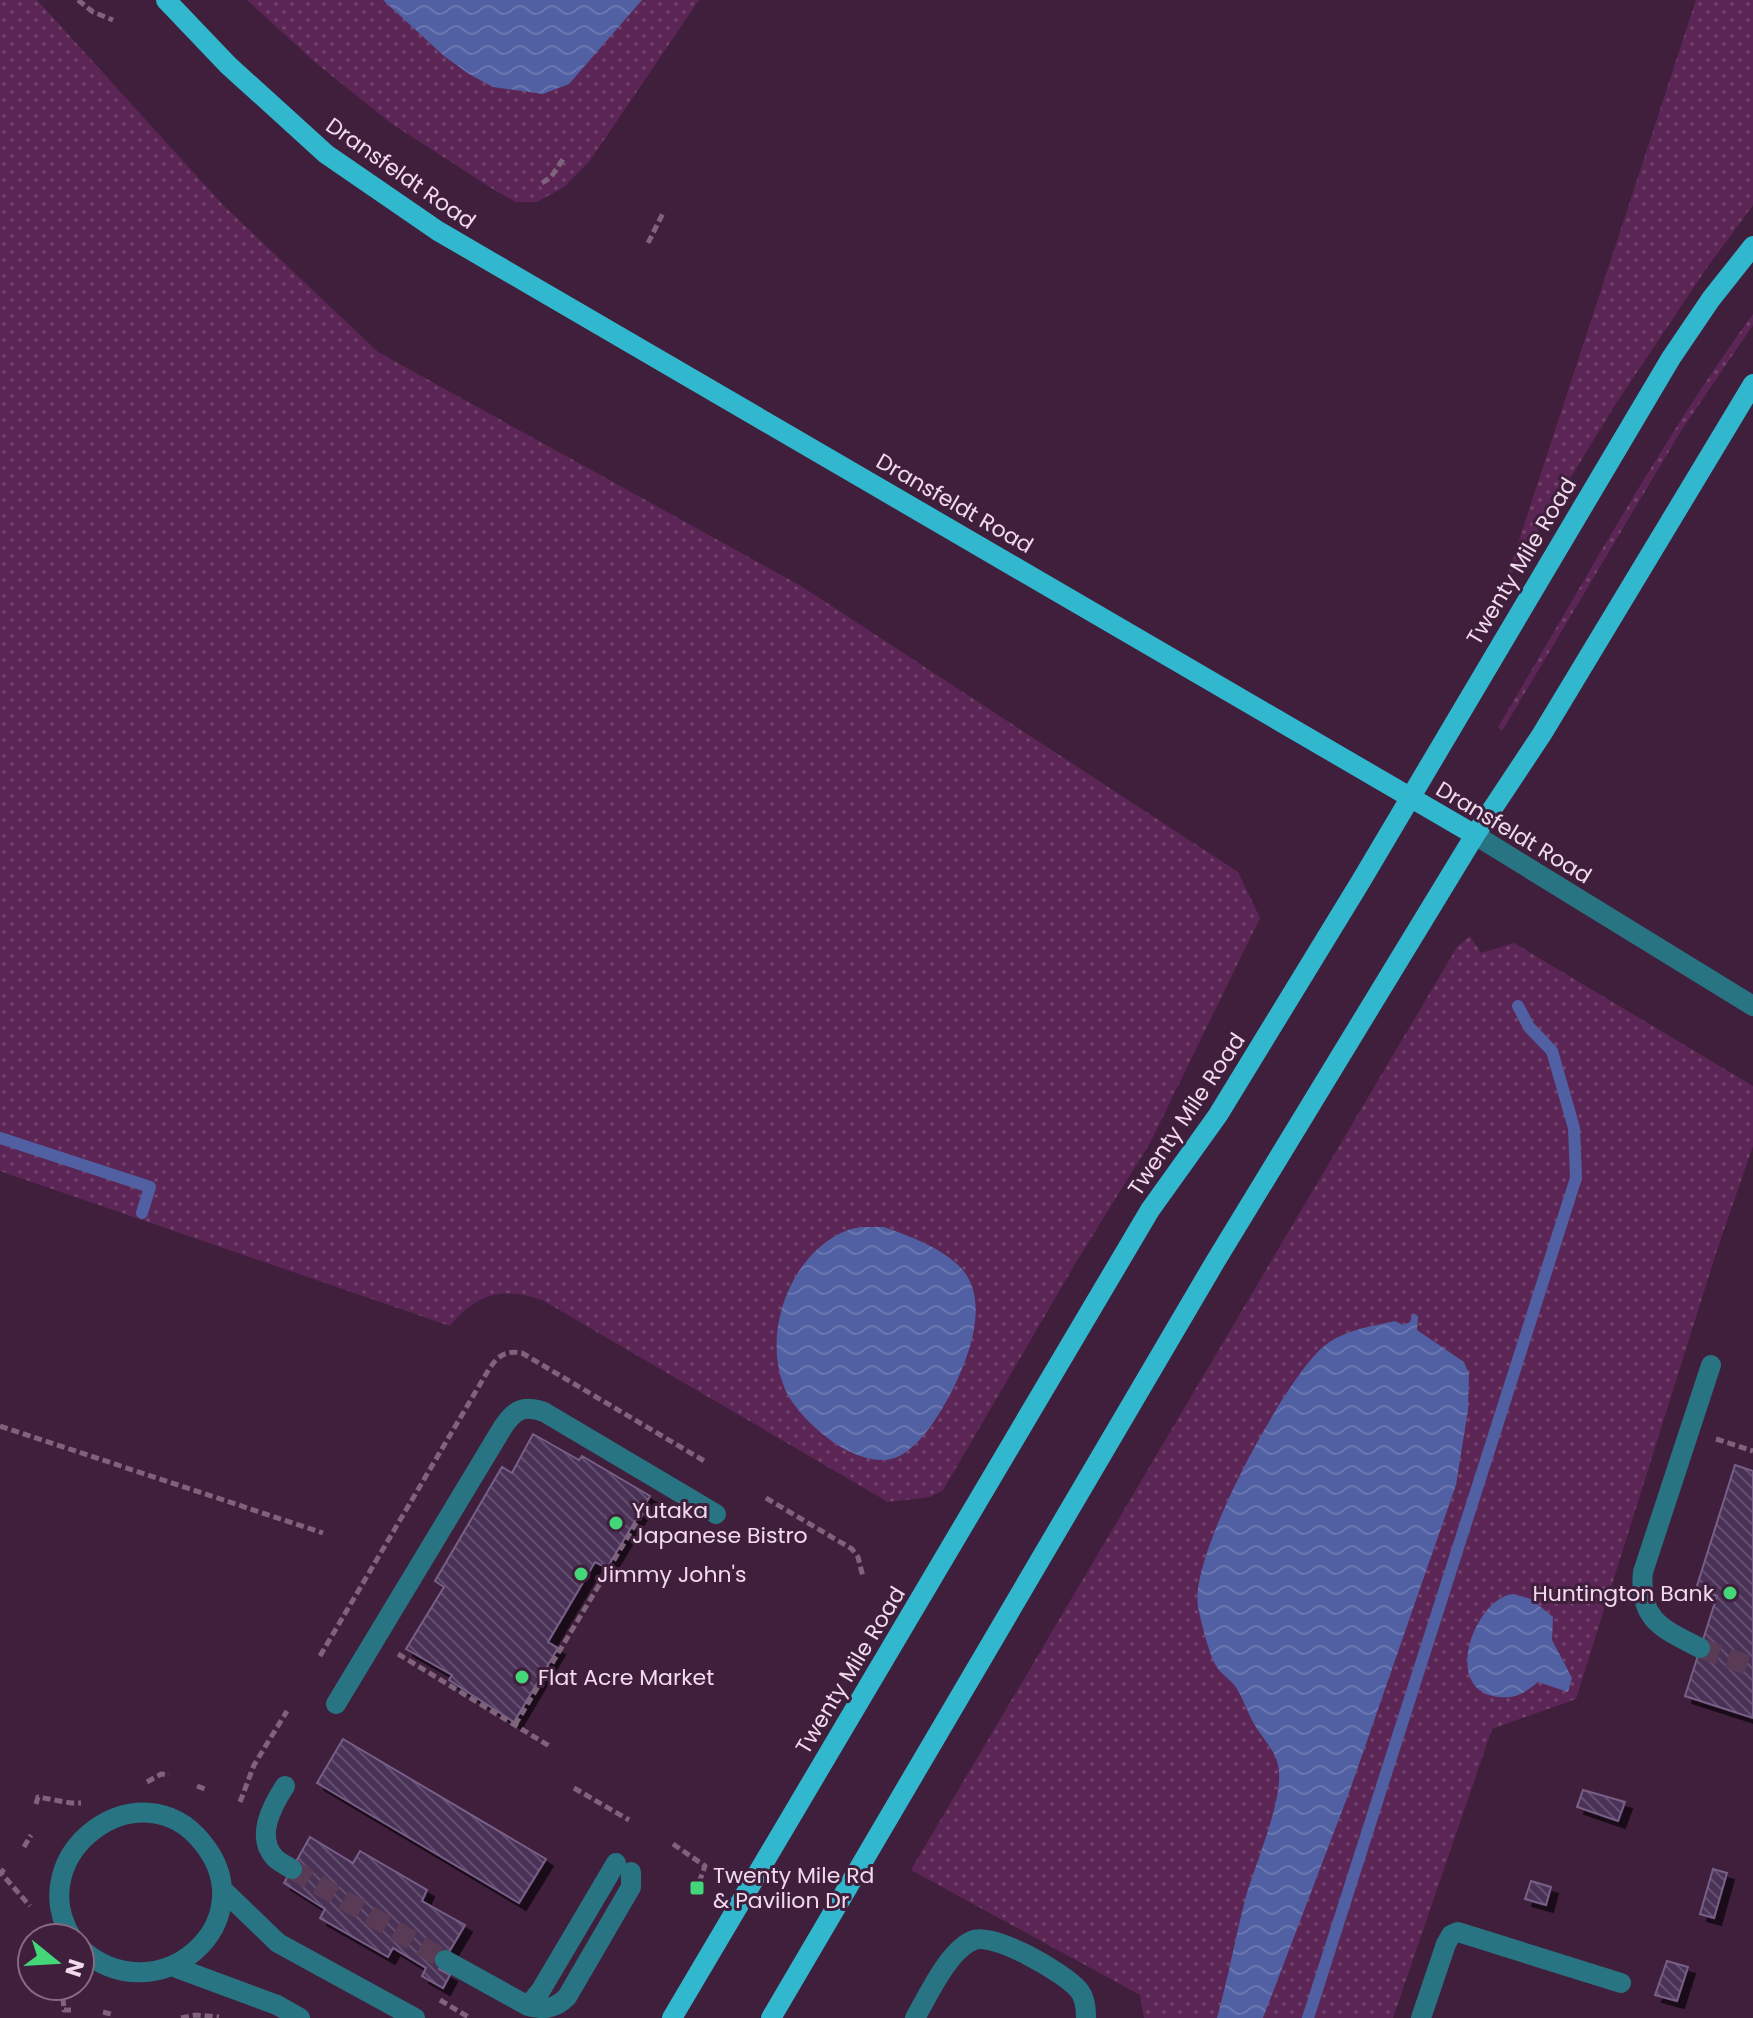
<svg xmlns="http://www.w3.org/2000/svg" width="1753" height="2018" viewBox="0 0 1753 2018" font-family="Poppins,sans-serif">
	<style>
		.grass { fill: url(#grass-dots) }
		.water { fill: url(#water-waves) }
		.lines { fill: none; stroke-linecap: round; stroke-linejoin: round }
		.stream { stroke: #5060a3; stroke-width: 12 }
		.building { fill: url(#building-back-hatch); stroke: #775f87; stroke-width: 2; filter: url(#shadow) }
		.minor-tunnel { stroke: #5a3b56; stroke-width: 20; stroke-dasharray: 20 10; stroke-linecap: butt }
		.path { stroke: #7f637b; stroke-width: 5; stroke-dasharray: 8 4; stroke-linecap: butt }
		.minor { stroke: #287482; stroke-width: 20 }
		.major { stroke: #31b7ce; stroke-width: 20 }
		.poi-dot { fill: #44d77a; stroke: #3f1f3b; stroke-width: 3 }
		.labels { text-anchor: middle; stroke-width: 6; stroke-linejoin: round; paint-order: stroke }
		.street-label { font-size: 22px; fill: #f0daec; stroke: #3f1f3b }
		.poi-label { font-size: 22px; fill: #f0daec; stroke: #3f1f3b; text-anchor: start }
	</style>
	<defs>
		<pattern id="grass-dots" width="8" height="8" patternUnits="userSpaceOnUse" patternTransform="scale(2)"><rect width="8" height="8" fill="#5b2655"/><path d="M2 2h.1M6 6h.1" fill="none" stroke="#73456e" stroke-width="1.8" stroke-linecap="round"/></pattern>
		<pattern id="water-waves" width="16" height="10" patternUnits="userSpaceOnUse" patternTransform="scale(2)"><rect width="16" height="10" fill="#5060a3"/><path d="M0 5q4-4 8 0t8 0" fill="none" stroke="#6a76b0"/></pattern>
		<pattern id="building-back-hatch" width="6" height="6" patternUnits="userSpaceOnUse" patternTransform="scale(2)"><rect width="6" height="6" fill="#493257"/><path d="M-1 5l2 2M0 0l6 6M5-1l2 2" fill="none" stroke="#644f6f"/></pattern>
		<filter id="shadow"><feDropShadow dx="7" dy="7" stdDeviation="0" flood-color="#0009"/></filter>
	</defs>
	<rect width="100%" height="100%" fill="#3f1f3b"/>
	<path class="grass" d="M0,0H37L223,205L378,352L801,586L1238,872L1260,918L1150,1143L1078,1259L943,1490L930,1497L888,1502L542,1300C501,1287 478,1293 450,1326L0,1171Z
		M247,0H699L589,162L564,187L537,202H516L496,191L392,124L317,64Z
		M1696,0H1753V205L1706,269L1615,405L1504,586Z
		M1753,314V325L1681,431L1502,731L1498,727C1581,588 1658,445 1753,314Z
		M1470,936L1481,953L1514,943L1753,1086V1146L1718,1247L1576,1699L1492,1729L1393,2018H1144L1140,1995L911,1870L1457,947Z"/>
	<path class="water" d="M383,0H642L569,84L543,94L493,87L469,74L444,56Z
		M884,1227C909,1236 940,1247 959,1266C991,1297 970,1354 954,1387C942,1410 926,1439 903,1454C865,1479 795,1420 783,1384C763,1329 791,1252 848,1230C858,1226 873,1227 884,1227Z
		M1413,1313L1418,1316L1417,1330L1464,1362L1469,1374L1468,1410L1456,1485L1350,1790L1263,2018H1217C1228,1979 1235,1939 1245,1900C1254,1867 1282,1803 1279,1772C1278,1752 1263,1740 1254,1724C1247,1712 1243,1697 1235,1686C1229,1678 1220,1674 1215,1664C1209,1653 1200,1619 1198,1606C1189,1556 1283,1382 1322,1348C1340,1331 1372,1326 1395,1321L1403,1325L1410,1322Z
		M1513,1594L1531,1599L1553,1617L1552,1640L1572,1678L1568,1692L1538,1682C1526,1692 1516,1699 1499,1697C1439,1691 1476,1597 1513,1594Z"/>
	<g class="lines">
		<path class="stream" d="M0,1138L150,1187L142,1213
			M1308,2018L1576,1178L1574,1128L1552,1051L1529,1027L1518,1006"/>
	</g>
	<path class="building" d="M533,1434L579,1460L582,1456L650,1496L607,1568L595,1562L548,1642L558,1648L514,1722L449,1680L452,1675L406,1649L444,1587L435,1581L502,1467L512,1473Z
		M1735,1465L1753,1471V1718L1685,1696L1717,1596L1696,1589Z
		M343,1739L546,1859L519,1903L317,1783Z
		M1583,1790L1625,1802L1618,1821L1577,1807Z
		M310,1837L353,1863L360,1851L427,1890L422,1901L465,1925L439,1969L450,1975L443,1988L422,1976L426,1968L393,1948L388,1957L320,1918L325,1909L284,1883Z
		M1713,1869L1727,1873L1714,1918L1700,1914Z
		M1531,1881L1551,1887L1546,1905L1525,1899Z
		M1667,1961L1688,1967L1677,2001L1655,1995Z"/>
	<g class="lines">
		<path class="minor-tunnel" d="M1700,1648L1753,1667
			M292,1869L445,1960"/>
		<path class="path" d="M78,0L93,12L113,20
			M542,183L551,177L565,156
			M648,243L663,213
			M0,1426L323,1533
			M1716,1439L1753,1451
			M766,1498L852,1549L858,1557L863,1577
			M398,1654L551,1747
			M320,1656L489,1369C498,1356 505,1350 522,1353L706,1462
			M515,1725L647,1505
			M147,1782L161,1774L169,1775
			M197,1786L205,1789
			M574,1788L629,1820
			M240,1802L254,1765L287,1711
			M36,1804L38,1797L71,1803H81
			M673,1844L705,1866L697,1888
			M24,1847L31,1835
			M4,1869L1,1873L30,1906
			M62,1986L64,2010H71
			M440,2000L470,2018
			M103,2012L114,2015
			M181,2018L196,2015L219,2017"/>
		<path class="minor" d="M1475,835L1753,1006
			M1700,1648C1663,1629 1638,1620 1643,1572L1711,1365
			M336,1704L503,1427C515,1409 524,1405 544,1412L716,1514
			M285,1786C272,1806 255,1837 275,1858C279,1862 287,1866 292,1869
			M222,1889L278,1943L415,2018
			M72,1938C20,1854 140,1765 202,1842C268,1922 157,2018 80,1948
			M445,1960L528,2006L541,1990L616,1863
			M177,1968L277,2005L300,2018
			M528,2006C544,2010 555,2009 567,1997L631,1887V1872
			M915,2018C928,1996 949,1949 974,1940C995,1933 1063,1972 1078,1989C1085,1997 1086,2007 1086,2018
			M1421,2018L1446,1944L1451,1935L1458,1932L1621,1983"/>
		<path class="major" d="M166,0L228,65L326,154L438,231L1475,835
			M672,2018L1150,1210L1218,1115L1361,881L1671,358L1711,299L1753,246
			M771,2018L1215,1262L1475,835L1542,734L1753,384"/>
	</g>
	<g class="poi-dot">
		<circle cx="616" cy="1523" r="8"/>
		<circle cx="581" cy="1574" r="8"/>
		<circle cx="1730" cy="1593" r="8"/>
		<circle cx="522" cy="1677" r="8"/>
		<rect x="689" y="1880" width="16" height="16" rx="4"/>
	</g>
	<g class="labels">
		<g class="street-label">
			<text transform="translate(401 173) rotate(35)" y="8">Dransfeldt Road</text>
			<text transform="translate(955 503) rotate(30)" y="8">Dransfeldt Road</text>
			<text transform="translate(1521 561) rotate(-59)" y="8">Twenty Mile Road</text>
			<text transform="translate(1514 832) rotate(31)" y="8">Dransfeldt Road</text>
			<text transform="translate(1186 1114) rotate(-56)" y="8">Twenty Mile Road</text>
			<text transform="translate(850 1670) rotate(-59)" y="8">Twenty Mile Road</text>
		</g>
		<g class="poi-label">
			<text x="632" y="1518">Yutaka<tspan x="632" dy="25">Japanese Bistro</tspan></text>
			<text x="597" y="1582">Jimmy John's</text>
			<text x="1714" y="1601" text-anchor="end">Huntington Bank</text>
			<text x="538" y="1685">Flat Acre Market</text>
			<text x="713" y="1883">Twenty Mile Rd<tspan x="713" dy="25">&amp; Pavilion Dr</tspan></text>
		</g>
	</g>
	<g transform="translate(56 1962) rotate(108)"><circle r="38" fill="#3f1f3b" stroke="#866a82" stroke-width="2"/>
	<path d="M0-6L14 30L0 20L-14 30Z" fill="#44d77a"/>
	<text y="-12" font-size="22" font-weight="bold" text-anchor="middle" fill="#f0daec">N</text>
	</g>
</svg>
